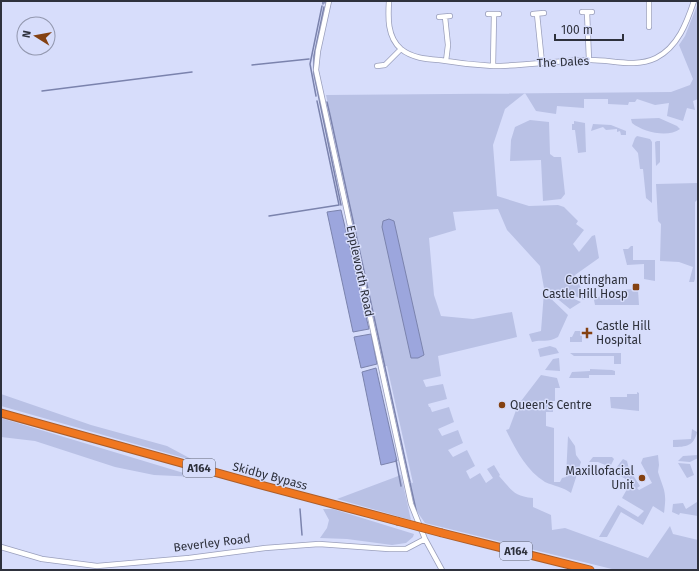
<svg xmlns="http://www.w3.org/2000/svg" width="699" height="571" viewBox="0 0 699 571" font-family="'Fira Sans',sans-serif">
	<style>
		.green { fill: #b9c1e5 }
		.water { fill: #9ca6dd; stroke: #7b83ad }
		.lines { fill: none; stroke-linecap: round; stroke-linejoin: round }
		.stream { stroke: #7b83ad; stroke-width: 1.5 }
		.minor-casing { stroke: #9a9fbc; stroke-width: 6 }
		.highway-casing { stroke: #ac5e2a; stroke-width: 9 }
		.minor { stroke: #fff; stroke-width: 4.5 }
		.highway { stroke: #f07720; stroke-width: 7 }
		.highway-bridge-casing { stroke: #ac5e2a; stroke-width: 9; stroke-linecap: butt }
		.highway-bridge { stroke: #f07720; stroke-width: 7 }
		.poi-dot { fill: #844112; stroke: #d7ddfb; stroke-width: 1.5 }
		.labels { text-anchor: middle; stroke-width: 3; stroke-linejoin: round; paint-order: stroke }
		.shield { fill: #d7ddfb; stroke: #616575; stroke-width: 1 }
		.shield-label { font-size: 11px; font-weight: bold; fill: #2e313c }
		.street-label { font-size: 12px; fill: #2e313c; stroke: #d7ddfb }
		.poi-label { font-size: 12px; fill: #2e313c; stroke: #d7ddfb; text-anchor: end }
	</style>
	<rect width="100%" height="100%" fill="#d7ddfb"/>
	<path class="green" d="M698,3V99L693,101L695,110L687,108L683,121L667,116L669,103L655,105L637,99L635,102H629L628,105L608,104V99H584V108L557,106L556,114L536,111L525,93L505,109L493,145L497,196L529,206L558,205L564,207L578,221L576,224L584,230L573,244L579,252L592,236L595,235L599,258L575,275L584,295L587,293L589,296L584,300L564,291L563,294L581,302L570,309L544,288L540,266L507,230L498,209L453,212L456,230L429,238L434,295L441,316L473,319L512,312L517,337L438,356L441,376L423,380L426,387L443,384L447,399L428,404L429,407H430L432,412L449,407L454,422L438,429L442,436L458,430L463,443L448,450L453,457L467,450L475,466L466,471L470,479L480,473L486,483L493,478L487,469L494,465L500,475L499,476C512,490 513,496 533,498V507L551,515L552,530L565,528L648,558L670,526L673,534L698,540V570H616L425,523L416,510L410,482L413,483L387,366H385L326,95L671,92L690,85L693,79L679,45L685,36Z
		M659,118L677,126L680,129C668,138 643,132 632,123L631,119Z
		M530,120L549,122L550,154L554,157H561L565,194L561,199L543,201L541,160L510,161L511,140L515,127Z
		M574,121L585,123L586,152L578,153L575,130H572V124H574Z
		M593,124L611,125L626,131V135H621L620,131L617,132V129L606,130L603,127L591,131Z
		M637,136L650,139L652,142V203L646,198L643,169H640L638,153L632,146L635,138Z
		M657,141H660V162L656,166L655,142Z
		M698,183V199L695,202V279L694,282H689L693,267L679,262L660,261L661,224L658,221L656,184Z
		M631,246H633V260H655V281L644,279V264L627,265L623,249H628Z
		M633,289L638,290L639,305H595L594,300C606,291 619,290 633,289Z
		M544,292L568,315L558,337C548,343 541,339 532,342L529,334L541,331Z
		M575,331H582V342H570V337H572Z
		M550,346L556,348L559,353L540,357L538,349Z
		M570,353H621V364H614V356H574Z
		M559,358L560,371L545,370L553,359Z
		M590,369L612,370L615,371V375H589V378H569L572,372L590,371Z
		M541,375L557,378L560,388H555V401H552L553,412H546V426L554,428V482H560L562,478L566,477L568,436L575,446L576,455L581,462L571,493C563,487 554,486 545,482C526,470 516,450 506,430L509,429L518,405Z
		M637,392L639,393V411L611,408L610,397H627V394H637Z
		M1,394L91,425L167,446L195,461L1,406Z
		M1,418L197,477L154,475L115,467L35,441L1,437Z
		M692,429L697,432C694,446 686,447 673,447V440L691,439Z
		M658,455L659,465L658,472C664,491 667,491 664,513L653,506L643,525L621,512L607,537H599L618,505L638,517L644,511L622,498L631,482L613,472L623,459L627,461L629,469L640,486L637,488L639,490L652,483L641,463L643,458Z
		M698,455V458L690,462L678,461L683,456Z
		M593,457H612L614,459L610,467L598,462H589Z
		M678,463L690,464L694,475L687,478Z
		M401,475L411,520L337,499Z
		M697,502L698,516L680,513L679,515L672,512L673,504L683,503L686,509Z
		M323,509H333L414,534L413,537L406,543L392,545L347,539L320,538L327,528L329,520Z"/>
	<path class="water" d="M341,210L369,329L353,332L327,212Z
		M389,219L394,221L424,355L418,358H411L382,227L383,221Z
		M371,334L377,364L361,368L354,337Z
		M376,368L397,461L381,465L362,372Z"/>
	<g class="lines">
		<path class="stream" d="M325,3V1
			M323,4V1
			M324,7L314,56V74L341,205
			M252,65L309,59
			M42,91L192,72
			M316,96L310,64L322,6
			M327,102L330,115
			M330,115L410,482
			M269,216L339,205L317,101
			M396,460L401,486
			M410,483L416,510
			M300,509L302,535"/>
		<defs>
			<path id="minor" d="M329,1L318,51L316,70L411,504L425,539L442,570
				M389,1C388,17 387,37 401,49C412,58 426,59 439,60C457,63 475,65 493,66C526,66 558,60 591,60C613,60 635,68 656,58C678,47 687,22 694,1
				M649,1V27
				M582,12H592
				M587,12L589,60
				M488,14H499
				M533,14L544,13
				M537,14L542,63
				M439,17L450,16
				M445,17L448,45L446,61
				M377,66L385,65L401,49
				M493,66L494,14
				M1,547L42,559L97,566L189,558L265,548L319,544L389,549H406L425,539"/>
			<path id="highway" d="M1,413L257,484L397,521
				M442,533L590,570"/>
		</defs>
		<use href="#minor" class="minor-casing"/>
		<use href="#highway" class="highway-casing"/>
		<use href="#minor" class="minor"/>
		<use href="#highway" class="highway"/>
		<defs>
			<path id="highway-bridge" d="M397,521L442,533"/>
		</defs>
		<use href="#highway-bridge" class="highway-bridge-casing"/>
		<use href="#highway-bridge" class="highway-bridge"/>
	</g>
	<g class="poi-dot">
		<rect x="632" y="283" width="8" height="8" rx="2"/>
		<path d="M585 327h4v4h4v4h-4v4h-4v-4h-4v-4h4z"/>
		<circle cx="502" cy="405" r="4"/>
		<circle cx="642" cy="478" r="4"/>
	</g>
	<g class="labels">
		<g class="shield">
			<rect x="183" y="459" width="32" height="18" rx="3"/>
			<rect x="500" y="542" width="32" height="18" rx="3"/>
		</g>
		<g class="shield-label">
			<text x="199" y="472">A164</text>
			<text x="516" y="555">A164</text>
		</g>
		<g class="street-label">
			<text transform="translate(563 62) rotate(-3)" y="4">The Dales</text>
			<text transform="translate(360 271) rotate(78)" y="4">Eppleworth Road</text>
			<text transform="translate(270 476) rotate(15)" y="4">Skidby Bypass</text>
			<text transform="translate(212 543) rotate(-7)" y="4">Beverley Road</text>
		</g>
		<g class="poi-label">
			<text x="628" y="284">Cottingham<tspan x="628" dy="14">Castle Hill Hosp</tspan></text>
			<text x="596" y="330" text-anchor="start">Castle Hill<tspan x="596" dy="14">Hospital</tspan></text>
			<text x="510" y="409" text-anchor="start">Queen's Centre</text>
			<text x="634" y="475">Maxillofacial<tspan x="634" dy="14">Unit</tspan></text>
		</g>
	</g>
	<rect width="699" height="571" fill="none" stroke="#2e313c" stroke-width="4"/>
	<g transform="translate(36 36) rotate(281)"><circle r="19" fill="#d7ddfb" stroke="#9398af"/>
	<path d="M0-3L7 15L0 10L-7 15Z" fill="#844112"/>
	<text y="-6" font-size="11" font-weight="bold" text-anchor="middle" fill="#2e313c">N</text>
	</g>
	<path d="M555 34v6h68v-6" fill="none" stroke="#2e313c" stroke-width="2"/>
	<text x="561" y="34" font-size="12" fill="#2e313c" stroke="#d7ddfb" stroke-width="3" paint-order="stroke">100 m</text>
</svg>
